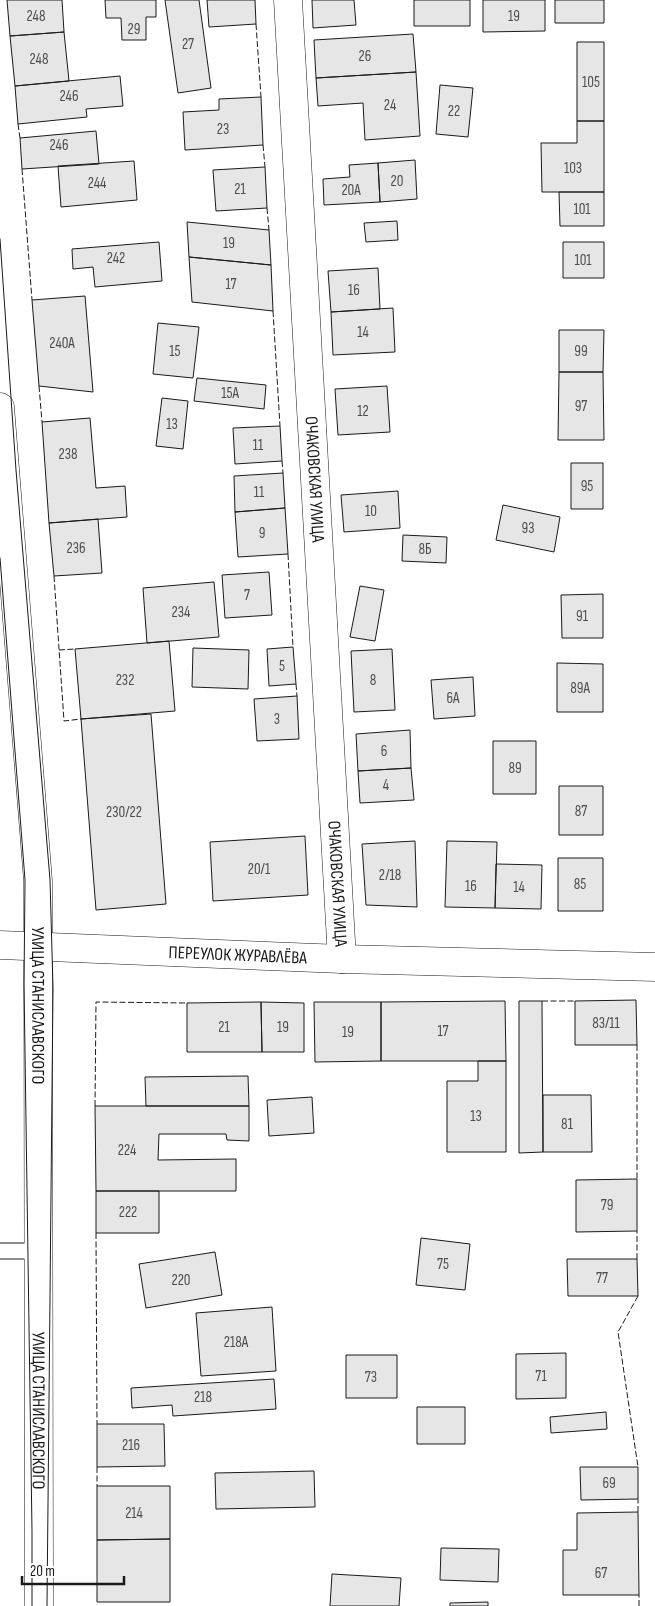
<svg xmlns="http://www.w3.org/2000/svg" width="655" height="1606" viewBox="0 0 655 1606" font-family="'Sofia Sans Condensed',sans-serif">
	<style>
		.building { fill: #e6e6e6; stroke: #1a1a1a }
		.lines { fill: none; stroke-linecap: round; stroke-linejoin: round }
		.service-casing { stroke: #1a1a1a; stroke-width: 17 }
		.minor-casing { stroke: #1a1a1a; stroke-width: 29 }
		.tertiary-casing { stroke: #1a1a1a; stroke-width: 29 }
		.service { stroke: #fff; stroke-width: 15 }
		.minor { stroke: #fff; stroke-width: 28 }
		.tertiary { stroke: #fff; stroke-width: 28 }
		.tram { stroke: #1a1a1a; stroke-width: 1 }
		.fence { stroke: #1a1a1a; stroke-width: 1; stroke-dasharray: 6 2.5; stroke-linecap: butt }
		.labels { text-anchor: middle; stroke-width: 4; stroke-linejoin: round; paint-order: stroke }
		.number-label { font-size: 15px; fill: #4d4d4d }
		.street-label { font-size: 18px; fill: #1a1a1a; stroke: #fff }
	</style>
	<rect width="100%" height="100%" fill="#fff"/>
	<path class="building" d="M7,0H62L64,32L10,36Z
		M105,0H156V17H146V40H122L121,18H106Z
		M165,0H199L211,88L178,93Z
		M207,0H255L256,24L209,27Z
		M312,0H354L356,25L313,28Z
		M414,0H470V26H414Z
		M483,0H545V31L483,32Z
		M555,0H604V23H555Z
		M64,32L69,81L15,86L10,36Z
		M413,34L416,72L316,78L314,40Z
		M577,42H604V121H577Z
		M416,72L420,136L365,140L363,103L318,106L316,78Z
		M120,76L123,106L86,109L87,117L18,124L15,86Z
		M440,85L473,88L468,137L436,134Z
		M261,97L263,145L185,150L183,112L219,110V99Z
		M577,121H604V192H542L541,143H577Z
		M96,131L99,164L22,169L20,138Z
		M415,160L417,199L380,202L378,163Z
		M134,161L137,200L61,207L58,166Z
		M378,163L380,202L324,205L323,179L350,177L349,165Z
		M265,167L267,208L216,211L213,170Z
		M559,192H604V226H560Z
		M397,221L398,240L366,242L364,223Z
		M187,222L269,230L271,265L189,257Z
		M159,242L162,281L95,287L93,267L73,269L72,249Z
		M563,242H604V278H563Z
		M189,257L271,265L273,311L192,302Z
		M378,268L380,309L331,312L328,271Z
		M85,296L93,392L39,386L32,300Z
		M393,308L395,352L333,355L331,312Z
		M158,323L199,327L193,378L153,374Z
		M559,330H604L603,372H559Z
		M559,372H603L604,440H558Z
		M197,378L266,385L264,409L194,401Z
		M387,386L390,432L338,435L335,389Z
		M162,398L188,401L183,449L156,446Z
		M90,418L96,488L125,486L127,517L49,523L42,422Z
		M280,426L282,461L235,464L233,428Z
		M571,463H603V509H571Z
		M283,473L285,508L235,512L234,476Z
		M398,491L400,528L344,532L341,495Z
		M503,505L560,517L554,552L496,540Z
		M285,508L288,554L238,557L235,512Z
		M98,519L102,573L54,576L49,523Z
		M403,535L447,537L446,563L402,561Z
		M269,572L272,615L225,618L222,575Z
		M214,582L219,637L147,643L143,588Z
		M360,586L384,590L375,641L350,637Z
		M603,594V638H562L561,595Z
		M169,641L175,711L81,719L75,649Z
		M293,647L296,684L269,686L267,649Z
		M193,648L249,650L248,689L192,687Z
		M392,649L395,710L354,712L351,651Z
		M557,663L603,664V712H557Z
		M473,677L475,716L434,719L431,680Z
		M297,696L299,739L257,741L254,699Z
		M151,714L166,904L96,910L81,719Z
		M410,730L411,768L358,771L356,734Z
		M493,741H536V794H493Z
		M411,768L414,800L360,803L358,771Z
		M559,786H603V835H559Z
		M305,836L308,895L213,901L210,842Z
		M415,841L417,907L366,905L362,844Z
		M447,841L497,842L495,908L445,907Z
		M558,858H603V911H558Z
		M496,864L542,865L541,909L495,908Z
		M636,1000L637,1045H575V1001Z
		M505,1001L506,1061H381V1002Z
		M519,1001H542L543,1152L519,1153Z
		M261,1002L304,1003V1052H262Z
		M261,1002L262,1052H187V1003Z
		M314,1002H381V1061L315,1062Z
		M478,1061H506V1152H447V1081H478Z
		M248,1076L249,1106H146L145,1077Z
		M543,1095H591L592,1152H543Z
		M312,1097L314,1133L269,1136L267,1100Z
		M95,1106H249V1141L227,1140L226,1134H159L158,1160L236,1159V1191H96Z
		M637,1179V1231L576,1232V1180Z
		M96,1191H159V1233H96Z
		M421,1238L470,1244L465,1290L416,1285Z
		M215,1252L222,1295L146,1308L139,1264Z
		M567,1259H637L638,1296H568Z
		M272,1307L276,1371L201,1376L196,1313Z
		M566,1353V1398L516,1399V1354Z
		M346,1355H397V1398H346Z
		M274,1379L276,1409L173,1416L172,1405L132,1408L131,1388Z
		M417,1407H465V1444H417Z
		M606,1412L607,1429L551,1433L550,1417Z
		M97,1424H164L165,1466L97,1467Z
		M580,1467H638V1499L581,1500Z
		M314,1471L315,1507L216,1509L215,1473Z
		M97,1486H170V1539L97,1540Z
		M638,1512L639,1595H563V1550H577V1513Z
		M170,1539V1602H97V1540Z
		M441,1548L499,1549L498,1582L440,1580Z
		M332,1574L401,1578L399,1606H330Z
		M488,1602V1606H450V1603Z"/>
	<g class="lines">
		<defs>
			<path id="service" d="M0,1251H39"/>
			<g id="minor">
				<path id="s1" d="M288,0L342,959"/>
				<path id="s2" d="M0,945L342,959L655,967"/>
			</g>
			<g id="tertiary">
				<path id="s3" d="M0,407L38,881L39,1606"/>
			</g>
		</defs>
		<use href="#service" class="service-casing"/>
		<use href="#minor" class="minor-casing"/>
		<use href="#tertiary" class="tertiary-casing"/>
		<use href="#service" class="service"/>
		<use href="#minor" class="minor"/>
		<use href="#tertiary" class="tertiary"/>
		<path class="tram" d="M0,239L16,470L50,880L53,988L47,1606
			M0,558L25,880L24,984L32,1531V1606"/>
		<path class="fence" d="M256,24L261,97
			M18,124L20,138
			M263,145L265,167
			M22,169L32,300
			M267,208L269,230
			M273,311L280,426
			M39,386L42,422
			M282,461L283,473
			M288,554L293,647
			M54,576L64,721L81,719
			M59,650L75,649
			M296,684L297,696
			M542,1001H575
			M637,1045V1179
			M95,1106L96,1002L187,1003
			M96,1233L97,1424
			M637,1259V1231
			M638,1296L618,1332L638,1467
			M97,1467V1486
			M638,1512V1499
			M639,1606V1595"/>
	</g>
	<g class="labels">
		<g class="number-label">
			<text x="36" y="21">248</text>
			<text x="514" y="21">19</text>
			<text x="134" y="34">29</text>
			<text x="188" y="49">27</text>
			<text x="365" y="61">26</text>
			<text x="39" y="64">248</text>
			<text x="591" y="87">105</text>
			<text x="69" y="101">246</text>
			<text x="390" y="110">24</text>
			<text x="454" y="116">22</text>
			<text x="223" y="134">23</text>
			<text x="59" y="150">246</text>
			<text x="573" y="173">103</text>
			<text x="397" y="186">20</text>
			<text x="97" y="188">244</text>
			<text x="240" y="194">21</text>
			<text x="351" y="195">20А</text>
			<text x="582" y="214">101</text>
			<text x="229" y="248">19</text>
			<text x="116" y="263">242</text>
			<text x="583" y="265">101</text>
			<text x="231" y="289">17</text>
			<text x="354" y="295">16</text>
			<text x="363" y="337">14</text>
			<text x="62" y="348">240А</text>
			<text x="175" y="356">15</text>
			<text x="581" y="356">99</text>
			<text x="230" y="398">15А</text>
			<text x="581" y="411">97</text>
			<text x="363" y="416">12</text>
			<text x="172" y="429">13</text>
			<text x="258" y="450">11</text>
			<text x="68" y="459">238</text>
			<text x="587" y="491">95</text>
			<text x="259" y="497">11</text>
			<text x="371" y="516">10</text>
			<text x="528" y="533">93</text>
			<text x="262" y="538">9</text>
			<text x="76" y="553">236</text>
			<text x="425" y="554">8Б</text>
			<text x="247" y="600">7</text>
			<text x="181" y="617">234</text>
			<text x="582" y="621">91</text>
			<text x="282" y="671">5</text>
			<text x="125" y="685">232</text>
			<text x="373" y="685">8</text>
			<text x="580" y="693">89А</text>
			<text x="453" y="703">6А</text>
			<text x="277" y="724">3</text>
			<text x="384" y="756">6</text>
			<text x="515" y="773">89</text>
			<text x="386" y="790">4</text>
			<text x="581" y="816">87</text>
			<text x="124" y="817">230/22</text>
			<text x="259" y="874">20/1</text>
			<text x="390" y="880">2/18</text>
			<text x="580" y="889">85</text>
			<text x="471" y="891">16</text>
			<text x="519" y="892">14</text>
			<text x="606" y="1028">83/11</text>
			<text x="224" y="1032">21</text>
			<text x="283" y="1032">19</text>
			<text x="443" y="1036">17</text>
			<text x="348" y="1037">19</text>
			<text x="476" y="1121">13</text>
			<text x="567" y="1129">81</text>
			<text x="127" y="1155">224</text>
			<text x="607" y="1210">79</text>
			<text x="128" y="1217">222</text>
			<text x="443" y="1269">75</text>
			<text x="602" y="1283">77</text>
			<text x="181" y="1285">220</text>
			<text x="236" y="1347">218А</text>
			<text x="541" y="1381">71</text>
			<text x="371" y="1382">73</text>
			<text x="203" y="1402">218</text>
			<text x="131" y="1450">216</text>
			<text x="609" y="1488">69</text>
			<text x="134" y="1518">214</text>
			<text x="601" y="1578">67</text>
		</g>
		<g class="street-label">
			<text dy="6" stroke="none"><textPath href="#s1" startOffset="480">ОЧАКОВСКАЯ УЛИЦА</textPath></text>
			<text dy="6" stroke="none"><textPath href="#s1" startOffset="885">ОЧАКОВСКАЯ УЛИЦА</textPath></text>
			<text dy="6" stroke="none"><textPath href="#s2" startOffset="238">ПЕРЕУЛОК ЖУРАВЛЁВА</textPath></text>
			<text dy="6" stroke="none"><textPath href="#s3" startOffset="600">УЛИЦА СТАНИСЛАВСКОГО</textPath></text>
			<text dy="6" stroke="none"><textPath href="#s3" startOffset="1005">УЛИЦА СТАНИСЛАВСКОГО</textPath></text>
		</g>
	</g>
	<path d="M22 1576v8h102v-8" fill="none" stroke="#1a1a1a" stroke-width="2.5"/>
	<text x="30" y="1576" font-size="15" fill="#1a1a1a" stroke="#ffffff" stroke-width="4" paint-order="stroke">20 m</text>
</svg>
